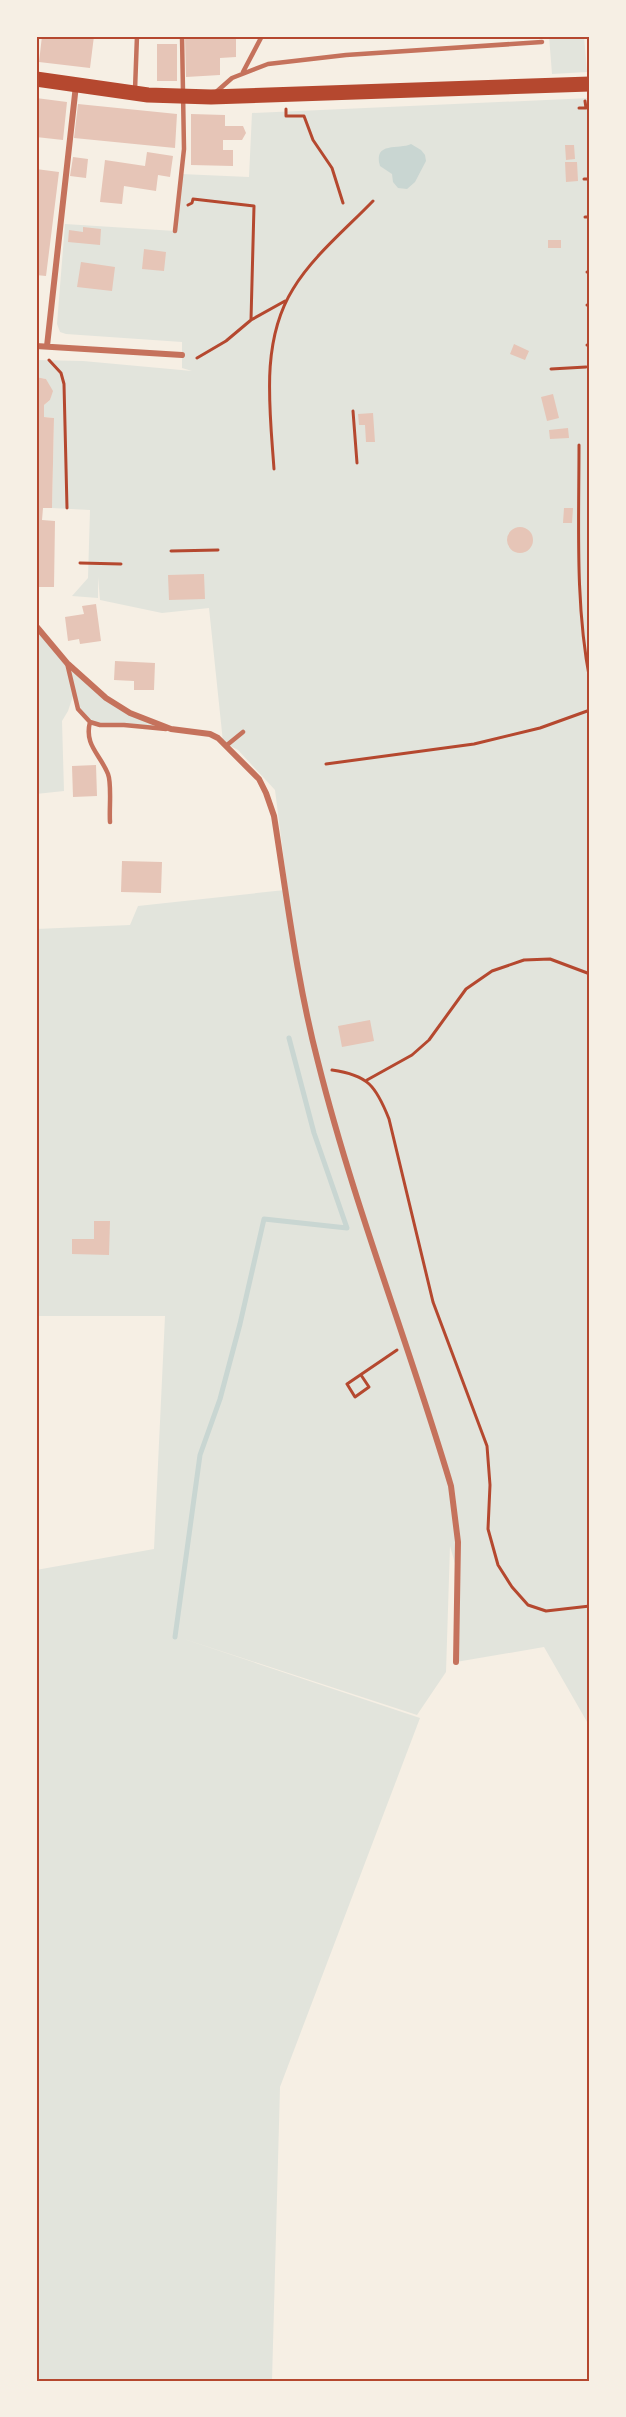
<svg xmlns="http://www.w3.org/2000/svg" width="626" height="2417" viewBox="0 0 626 2417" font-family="'Nunito Sans',sans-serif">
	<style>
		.green { fill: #e2e4dc }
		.water { fill: #c9d6d2 }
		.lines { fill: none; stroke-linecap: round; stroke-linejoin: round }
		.stream { stroke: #c9d6d2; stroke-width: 5 }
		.building { fill: #e6c5b7 }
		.path { stroke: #b5482f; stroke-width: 3 }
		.service { stroke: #c5725c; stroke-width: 4.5 }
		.minor { stroke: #c5725c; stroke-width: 6 }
		.primary { stroke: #b5482f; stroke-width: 15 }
		.neatline { fill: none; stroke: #b5482f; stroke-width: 2 }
	</style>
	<rect width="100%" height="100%" fill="#f6efe4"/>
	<path class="green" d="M549,36H584L587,72L552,74Z
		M590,98V1727L544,1647L456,1662L458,1574L450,1546L446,1672L417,1715L181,1638L420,1718L280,2087L272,2381H36V1570L154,1549L165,1316H36V929L130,925L138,906L285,890L290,908L275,790L238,750L223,742L209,608L162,613L100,600L98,577V598L72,596L88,578L90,510L52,508L54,418L44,417V405L50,400L52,391L46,379L36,377V360L83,361L192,371L182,368V342L66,334L60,332L57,324L65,224L175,231L181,174L249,177L252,113Z
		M36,626L88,684L130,713L171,729L100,725L83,717L73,696L68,711L62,721L64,791L36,794Z"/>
	<path class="water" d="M411,144L421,150L425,155L426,161L415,182L407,189L398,188L393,182L392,174L380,166C373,141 399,150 411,144Z"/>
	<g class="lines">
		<path class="stream" d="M175,1637L200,1455L220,1399L240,1324L264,1219L347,1228L314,1133L289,1038"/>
	</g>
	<path class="building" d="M42,36H94L90,68L39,62Z
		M185,36H236V57L220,58V75L186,77Z
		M157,44H177V81H157Z
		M36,98L67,102L63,140L36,137Z
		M78,104L177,114L175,148L74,138Z
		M191,114L225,115V126H243L246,133L242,140H223V150H233V166L191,165Z
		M565,145H574L575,159L566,160Z
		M147,152L173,156L170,177L158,175L156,191L124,186L122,204L100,202L105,160L145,166Z
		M73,157L88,159L86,178L70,176Z
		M565,162H577L578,181L566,182Z
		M36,169L59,172L46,276L36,275Z
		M83,227L101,229L100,245L68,242L69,230L83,232Z
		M548,240H561V248H548Z
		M144,249L166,252L164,271L142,269Z
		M81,262L115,267L112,291L77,287Z
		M514,344L529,351L525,360L510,354Z
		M36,377L46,379L53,391L50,400L44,405V417L54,418L52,508H43L42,520L55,521L54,587H36Z
		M553,394L559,418L547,421L541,397Z
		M373,413L375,442H366L365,425H359L358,414Z
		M568,428L569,438L550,439L549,430Z
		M564,508H573L572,523H563Z
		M507 540a13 13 0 1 1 26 0a13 13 0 1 1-26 0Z
		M204,574L205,599L169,600L168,575Z
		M96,604L101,641L80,644L79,639L68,641L65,617L84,614L82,606Z
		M115,661L155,663L154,690H134V681L114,680Z
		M96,765L97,796L73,797L72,766Z
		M122,861L162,862L161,893L121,892Z
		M370,1020L374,1041L342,1047L338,1026Z
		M94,1221H110L109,1255L72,1254V1239H94Z"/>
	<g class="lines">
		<path class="path" d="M579,108H586L585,101
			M286,109V116H304L313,140L332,168L343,203
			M584,179H590
			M188,205L192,203L193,199L254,206L251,320
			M585,217H590
			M587,272H590
			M587,305H590
			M587,345H590
			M197,358L226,341L251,320L285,301
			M49,360L61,373L64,384L67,508
			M551,369L586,367
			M353,411L357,463
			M579,445C579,524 575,604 590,681
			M274,469C270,410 260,342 293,289C313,256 346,229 373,201
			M171,551L218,550
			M80,563L121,564
			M326,764L474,744L540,728L590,710
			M332,1070C368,1075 376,1086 389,1119L433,1302L487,1446L490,1485L488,1529L498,1565L512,1587L528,1605L546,1611L590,1606
			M367,1080L412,1055L429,1040L466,989L492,971L524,960L550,959L590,974
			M361,1375L369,1387L355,1397L347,1384L397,1350"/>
		<path class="service" d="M243,72L262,36
			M135,90L137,36
			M215,93L232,78L268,64L346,55L542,42
			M175,231L184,149L182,36
			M67,663L78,709L90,722L100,725H124L166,729
			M90,722C84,745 100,754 108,774C112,784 109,809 110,822
			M227,745L243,732"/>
		<path class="minor" d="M36,346L182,355
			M47,346L76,85
			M36,626L67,663L106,698L130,713L171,729L210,734L218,738L259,779L266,793L274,816C287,898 297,982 318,1062C354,1206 409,1344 451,1486L458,1542L456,1662"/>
		<path class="primary" d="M36,79L148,95L211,97L590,84"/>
	</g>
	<rect width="626" height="2417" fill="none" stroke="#f6efe4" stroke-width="75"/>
	<rect x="38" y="38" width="550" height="2342" class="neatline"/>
</svg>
